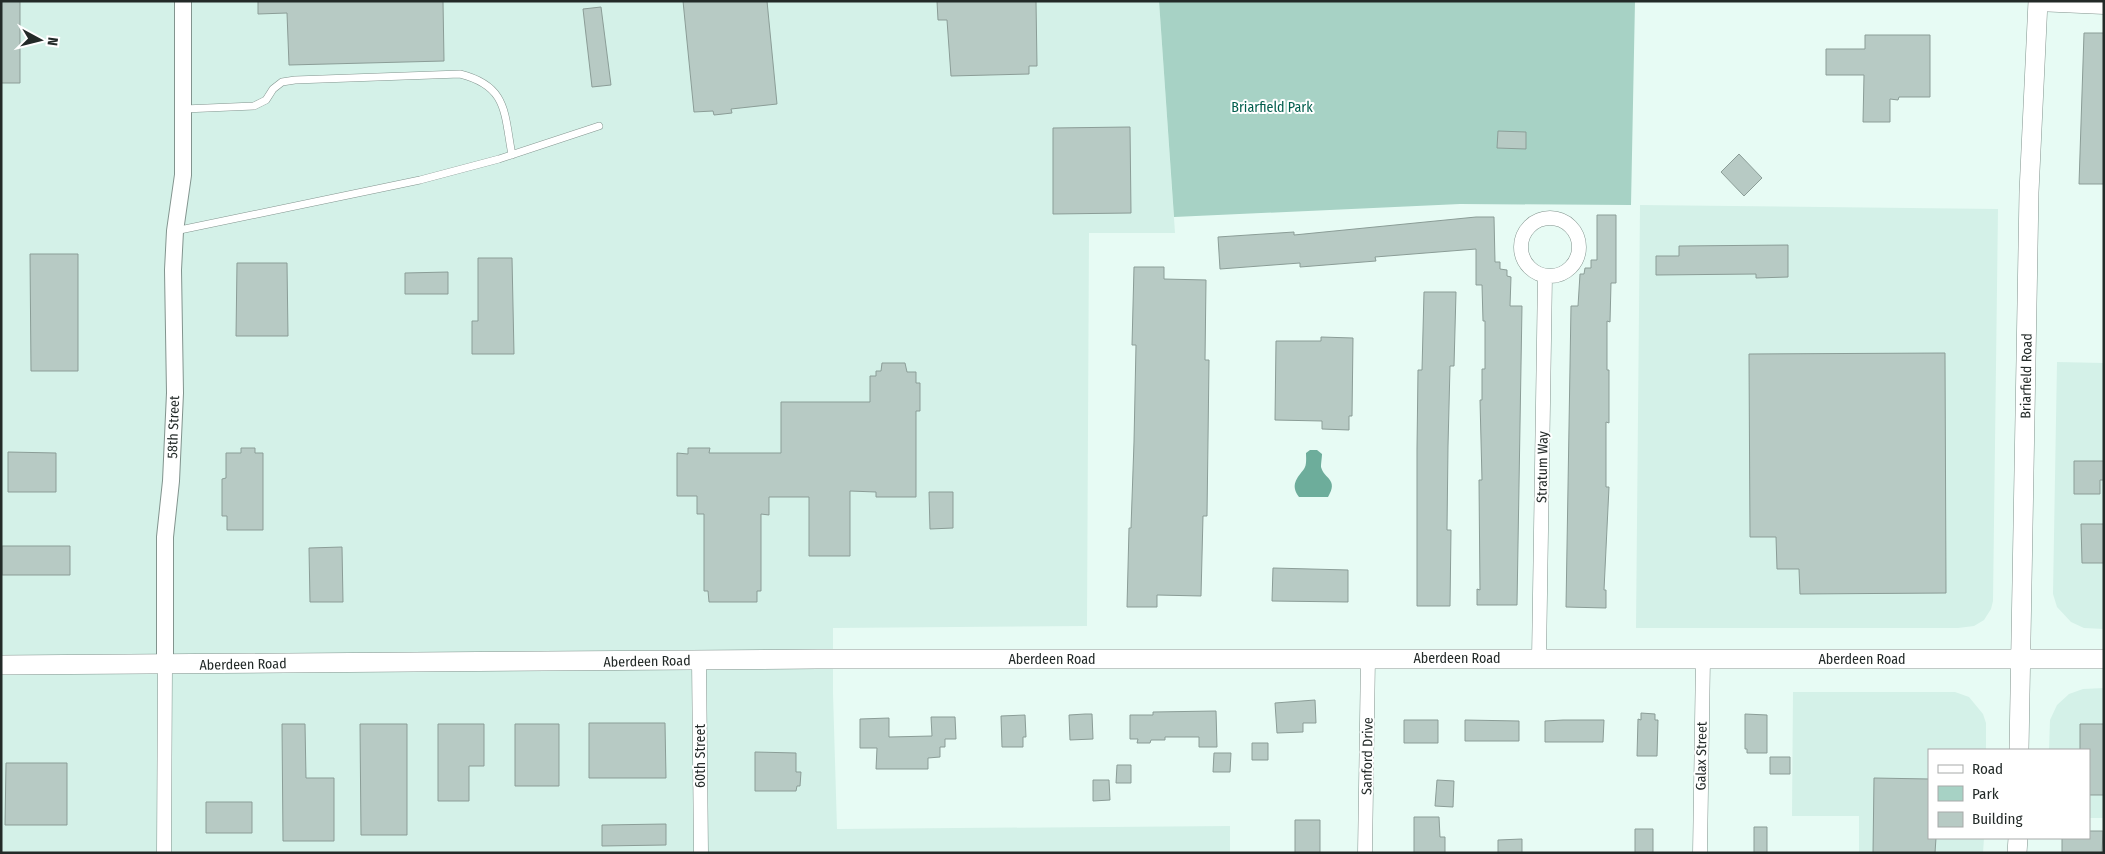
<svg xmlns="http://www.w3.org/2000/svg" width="2105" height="854" viewBox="0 0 2105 854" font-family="'Fira Sans Condensed',sans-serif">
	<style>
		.built { fill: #d4f1e8 }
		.green { fill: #a7d2c5 }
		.water { fill: #6dad9b }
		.building { fill: #b7cac4; stroke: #8b9d97 }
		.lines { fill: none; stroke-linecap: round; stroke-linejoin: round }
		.service-casing { stroke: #82948e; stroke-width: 8 }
		.minor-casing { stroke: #82948e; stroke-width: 15 }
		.tertiary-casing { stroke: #82948e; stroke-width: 18 }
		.secondary-casing { stroke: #82948e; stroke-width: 20 }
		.service { stroke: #fff; stroke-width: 7 }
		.minor { stroke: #fff; stroke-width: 14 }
		.tertiary { stroke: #fff; stroke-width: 16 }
		.secondary { stroke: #fff; stroke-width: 19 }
		.labels { text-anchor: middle; stroke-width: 4; stroke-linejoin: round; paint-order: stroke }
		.park-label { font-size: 14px; fill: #005d4c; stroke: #fff }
		.street-label { font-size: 14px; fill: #232a28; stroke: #fff }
	</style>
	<rect width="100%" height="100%" fill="#e7fbf4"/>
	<path class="built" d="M1,1H1159L1175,233H1089L1087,626L833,628V693L837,829L1230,826V853H1Z
		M1640,205L1998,209L1993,601L1991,609L1984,620L1974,626L1958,628H1636Z
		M2057,362L2104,363V629L2084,628L2071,622L2057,607L2053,594Z
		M2104,688V818H2089V750H2049L2050,720L2057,705L2069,694L2083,689Z
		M1793,692H1955L1969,697L1983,714L1986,723V750H1929V838H1984L1983,853H1859V816H1792Z"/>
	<path class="green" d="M1159,1H1635L1631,205L1460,204L1174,217Z"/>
	<path class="water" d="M1310,450H1317L1322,454C1322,457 1321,463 1321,467C1324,479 1339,479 1328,497H1299C1290,485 1297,478 1304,469C1307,465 1306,457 1306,453Z"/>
	<path class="building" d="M1,1H20V83H1Z
		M258,1H443L444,61L289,65L287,13L258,14Z
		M683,1H767L777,104L731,109L732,113L714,115L713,111L694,112Z
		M937,1H1036L1037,66H1029V74L951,76L947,20H938Z
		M601,7L611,85L592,87L583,9Z
		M2084,33H2104V184H2079Z
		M1865,35H1930V97H1899L1898,100L1890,99V122H1863L1864,75H1826V49H1865Z
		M1130,127L1131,213L1053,214V128Z
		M1498,131L1526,132V149L1497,148Z
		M1739,154L1762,178L1744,196L1721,172Z
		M1597,215H1616V283H1611L1610,322L1607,321V370H1609V423L1606,422V487H1609L1604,590H1606V608L1566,607L1571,306H1578L1580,274H1584L1585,268H1591V260H1597Z
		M1476,217H1494L1495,262H1500V269L1507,270V276L1511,277L1510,306H1522L1517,605H1477V589L1480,590L1479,480H1482L1480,400H1482V369H1485V321H1483L1482,285H1476V249L1375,257L1376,261L1300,267V263L1220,269L1218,237L1294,232V235Z
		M1788,245V277L1756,278V274L1656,275V256H1679V246Z
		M30,254H78V371H31Z
		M478,258H512L514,354H472V321H478Z
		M237,263H287L288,336H236Z
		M1134,267H1164V279L1206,280L1205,360H1209L1208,440L1207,516H1203L1201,596L1157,595V607H1127L1129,528H1131L1134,442L1136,345H1132Z
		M448,272V294H405V273Z
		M1424,292H1456L1454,366H1450L1448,446L1447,530H1451L1450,606H1417V449L1418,370H1422Z
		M1321,337L1353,338L1352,416H1349V430L1322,429V421L1275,420L1276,341H1321Z
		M1945,353L1946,593L1800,594L1799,569H1777L1776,537H1750L1749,354Z
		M882,363H905L907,372H916V383H920V411H916V497H876V492L850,491V556H809V497H769V515L761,514V591H757V602H709L708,591H704V514H697V496H677V453L688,454V448H710L709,453H781V402H870V376H876V371H881Z
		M241,448H255V453H263V530H227V516H222V479L226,478V453H241Z
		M8,452L56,453V492H8Z
		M2074,461H2104V480H2100V494H2074Z
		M929,492H953V528L930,529Z
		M2081,524H2104V563H2082Z
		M2,546H70V575H2Z
		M342,547L343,602H310L309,548Z
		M1273,568L1348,570V602L1272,601Z
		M1315,700L1316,723H1303V732L1277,733L1275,703Z
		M1216,711L1217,747H1199V737H1165V740H1151L1150,743H1137L1138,739H1130V715H1153V712Z
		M1641,713L1655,714V720H1658L1657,756H1637L1638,719L1641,720Z
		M1085,714H1092L1093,739L1070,740L1069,715Z
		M1745,714L1767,715V753H1747V749H1745Z
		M1025,715L1026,737H1023V747H1002L1001,716Z
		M931,717H955L956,739H945V747H940V757L928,758V769H876L877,748H860V719L889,718V737L932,736Z
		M1404,720H1438V743H1404Z
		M1465,720L1519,721V741H1465Z
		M1563,720H1604L1603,742H1545V721Z
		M589,723H665L666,778H589Z
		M282,724H305L306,778H334V841H283Z
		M360,724H407V835H361Z
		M438,724H484V766H469V801H438Z
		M515,724H559V786H515Z
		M2080,724H2104V795H2089V750H2080Z
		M1252,743H1268V760H1252Z
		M755,752L796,753V772H801L800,786H797L796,791H755Z
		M1214,753H1231L1230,772H1213Z
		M1770,757H1790V774H1770Z
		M6,763H67V825H5Z
		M1117,765H1131V783H1116Z
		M1874,778L1929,779V838H1936L1935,853H1873Z
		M1093,780H1109L1110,800L1093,801Z
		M1437,780L1454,781L1453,807L1435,806Z
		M206,802H252V833H206Z
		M1414,817H1439L1440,837H1445V853H1414Z
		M1295,820H1320V853H1295Z
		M666,824V845L602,846V825Z
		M1754,827H1767V853H1754Z
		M1635,829H1653V853H1635Z
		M2089,831H2103L2102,853H2062V838H2089Z
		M1522,839V853H1498V840Z"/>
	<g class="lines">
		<defs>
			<path id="service" d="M184,109L254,106L266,100L273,89L282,82L295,80L460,74C508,86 504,113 512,155
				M175,231L420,180L499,159L599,126"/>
			<path id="minor" d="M2037,4L2104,7
				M1521 247a29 29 0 1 1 58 0a29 29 0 1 1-58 0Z
				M1539,658L1545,276
				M699,660L701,853
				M164,853L165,665
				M1365,853L1368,658
				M1700,853L1703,659"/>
			<path id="tertiary" d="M165,665V537L171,481L175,393L173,270L175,231L183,175V1"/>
			<path id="secondary" d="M1,665L817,659H2104
				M2019,750L2029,192L2038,1
				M2017,853L2018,838"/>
		</defs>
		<use href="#service" class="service-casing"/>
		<use href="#minor" class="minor-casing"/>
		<use href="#tertiary" class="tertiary-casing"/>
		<use href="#secondary" class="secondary-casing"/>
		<use href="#service" class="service"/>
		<use href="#minor" class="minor"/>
		<use href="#tertiary" class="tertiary"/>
		<use href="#secondary" class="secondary"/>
	</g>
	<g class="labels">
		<g class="park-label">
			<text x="1272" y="112">Briarfield Park</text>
		</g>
		<g class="street-label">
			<text transform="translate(2026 376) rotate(-89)" y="5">Briarfield Road</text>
			<text transform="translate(173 427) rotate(-88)" y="5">58th Street</text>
			<text transform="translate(1542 467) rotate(-89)" y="5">Stratum Way</text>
			<text x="1457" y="663">Aberdeen Road</text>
			<text x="1052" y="664">Aberdeen Road</text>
			<text x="1862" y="664">Aberdeen Road</text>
			<text transform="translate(647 661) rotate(-1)" y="5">Aberdeen Road</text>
			<text transform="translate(243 664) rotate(-1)" y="5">Aberdeen Road</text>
			<text transform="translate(700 756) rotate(-90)" y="5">60th Street</text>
			<text transform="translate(1367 756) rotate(-89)" y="5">Sanford Drive</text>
			<text transform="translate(1701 756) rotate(-89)" y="5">Galax Street</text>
		</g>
	</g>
	<rect width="2105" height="854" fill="none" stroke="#232a28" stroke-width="5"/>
	<rect x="1928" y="749" width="162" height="90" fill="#ffffff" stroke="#a7aaa9"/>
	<rect x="1938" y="765" width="25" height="8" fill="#ffffff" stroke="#a7aaa9"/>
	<text x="1972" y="774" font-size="15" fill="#232a28">Road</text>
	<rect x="1938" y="786" width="25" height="15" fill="#a7d2c5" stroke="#a7aaa9"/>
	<text x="1972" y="799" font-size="15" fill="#232a28">Park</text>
	<rect x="1938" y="812" width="25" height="15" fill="#b7cac4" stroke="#a7aaa9"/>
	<text x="1972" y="824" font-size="15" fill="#232a28">Building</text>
	<g transform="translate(40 40) rotate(97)" stroke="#ffffff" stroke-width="4" paint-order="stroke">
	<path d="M0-4L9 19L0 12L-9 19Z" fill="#232a28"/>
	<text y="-8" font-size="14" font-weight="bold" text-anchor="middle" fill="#232a28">N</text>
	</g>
</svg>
